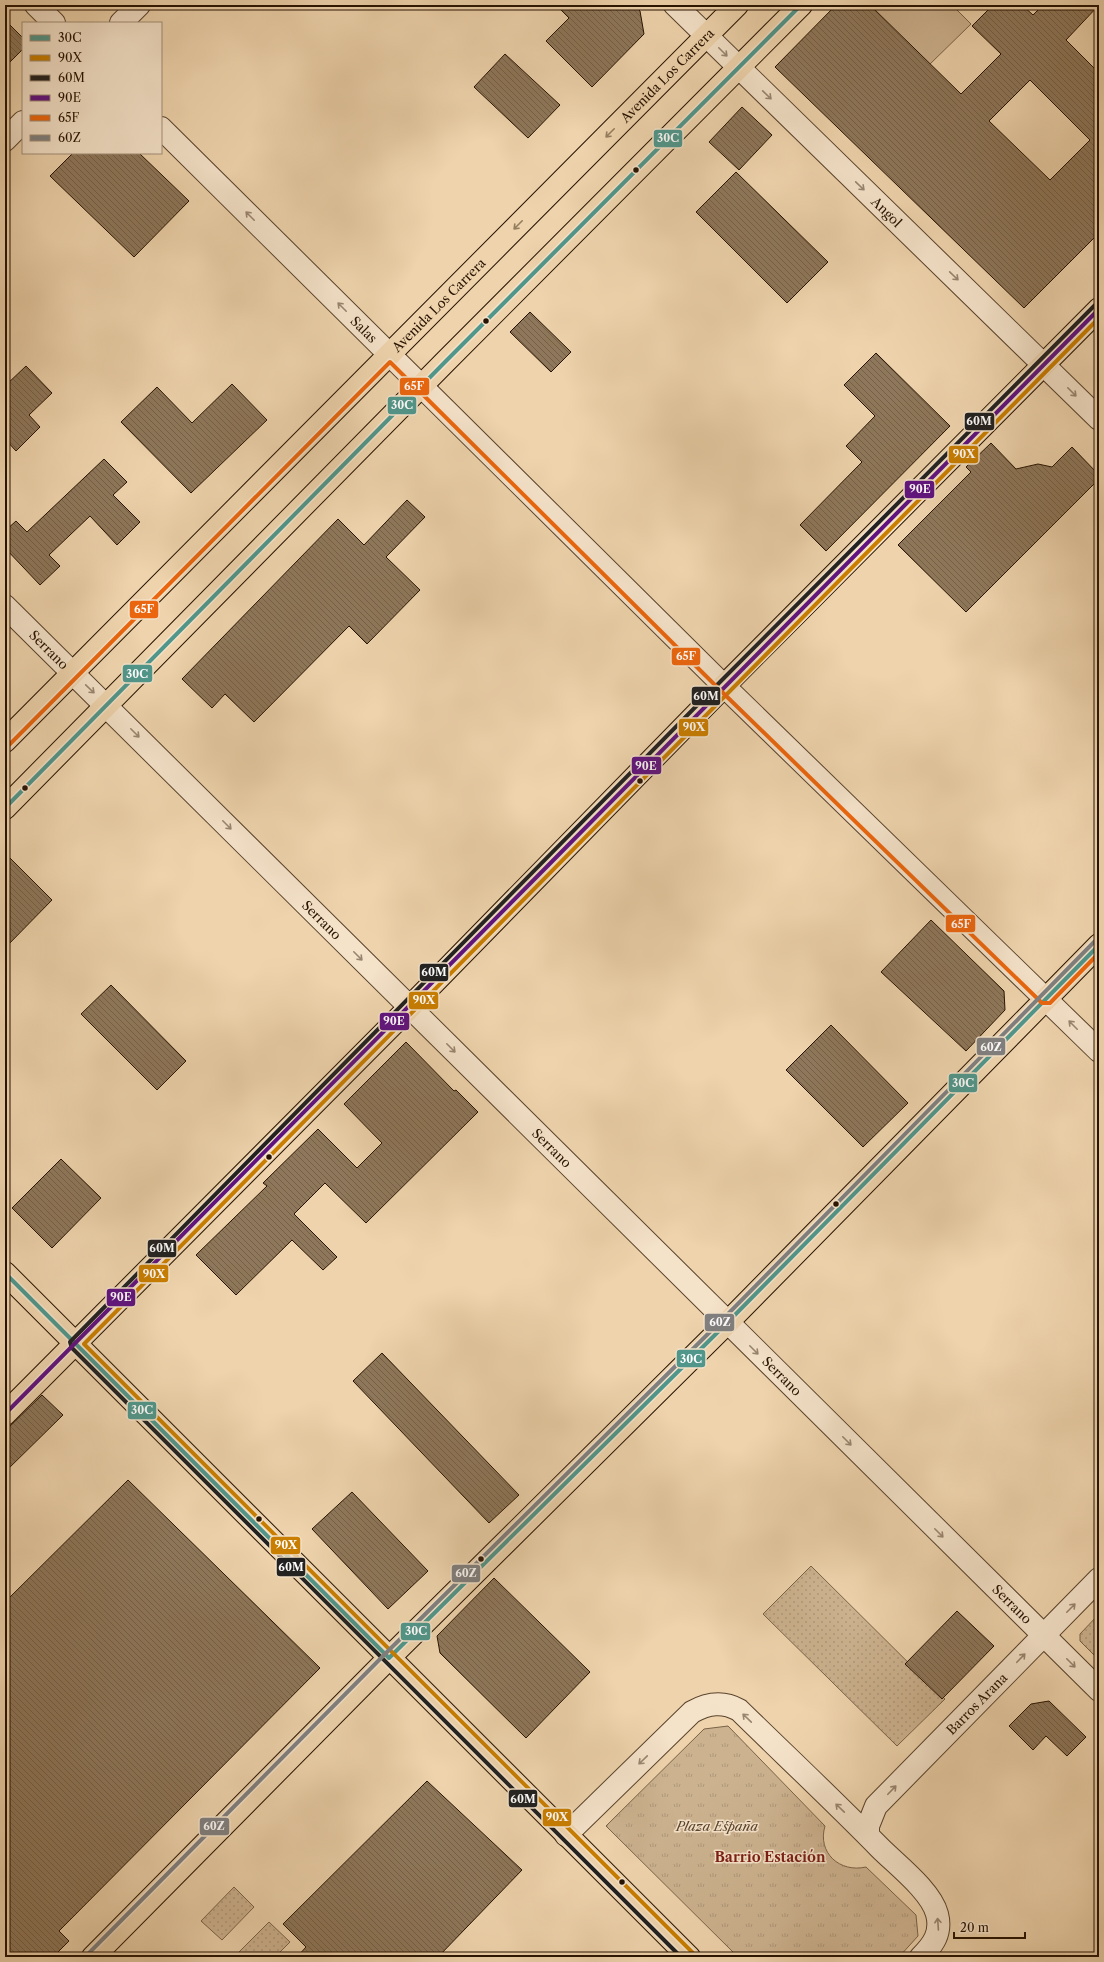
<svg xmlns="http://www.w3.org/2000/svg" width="1104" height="1962" viewBox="0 0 1104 1962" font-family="'Libre Caslon Text',serif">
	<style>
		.grass { fill: url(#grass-dots); stroke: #7a6248 }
		.park { fill: url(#park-tufts); stroke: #7a6248 }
		.pitch { fill: #ccb28f; stroke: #7a6248 }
		.building { fill: url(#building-back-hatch); stroke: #271301; fill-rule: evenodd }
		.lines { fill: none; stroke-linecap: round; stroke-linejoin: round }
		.minor-casing { stroke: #59432c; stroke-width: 24 }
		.major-casing { stroke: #271301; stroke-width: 24 }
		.minor { stroke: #f4e2c9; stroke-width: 22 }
		.major { stroke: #eed3ac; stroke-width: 22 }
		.bus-1-casing { stroke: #f4e2c9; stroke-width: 7 }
		.bus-2-casing { stroke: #f4e2c9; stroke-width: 7 }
		.bus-3-casing { stroke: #f4e2c9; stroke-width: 7 }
		.bus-4-casing { stroke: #f4e2c9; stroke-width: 7 }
		.bus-5-casing { stroke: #f4e2c9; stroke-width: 7 }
		.bus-6-casing { stroke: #f4e2c9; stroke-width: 7 }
		.bus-1 { stroke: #50968b; stroke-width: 4 }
		.bus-2 { stroke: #c97e00; stroke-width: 4 }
		.bus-3 { stroke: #212121; stroke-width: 4 }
		.bus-4 { stroke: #5f1280; stroke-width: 4 }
		.bus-5 { stroke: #eb660e; stroke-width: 4 }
		.bus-6 { stroke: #808080; stroke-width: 4 }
		.oneway { stroke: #98856f }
		.oneway2 { stroke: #947d5f }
		.bus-dot { fill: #271301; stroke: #f4e2c9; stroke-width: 1.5 }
		.labels { text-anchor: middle; stroke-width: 3; stroke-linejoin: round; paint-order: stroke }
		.street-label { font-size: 13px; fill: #271301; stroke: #f4e2c9 }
		.park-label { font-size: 13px; font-style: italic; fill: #59432c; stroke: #f4e2c9 }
		.neighbourhood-label { font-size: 14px; font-weight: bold; fill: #7a1f14; stroke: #f4e2c9 }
		.line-badge { stroke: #f4e2c9; stroke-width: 1.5 }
		.badge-label { font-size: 11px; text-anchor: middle; font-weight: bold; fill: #fff }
	</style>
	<defs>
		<pattern id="grass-dots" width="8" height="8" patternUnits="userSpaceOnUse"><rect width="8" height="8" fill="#ccb28f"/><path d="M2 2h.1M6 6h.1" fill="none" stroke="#af987a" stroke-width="1.8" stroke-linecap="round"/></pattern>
		<pattern id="park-tufts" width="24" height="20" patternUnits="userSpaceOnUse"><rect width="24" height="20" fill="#ccb28f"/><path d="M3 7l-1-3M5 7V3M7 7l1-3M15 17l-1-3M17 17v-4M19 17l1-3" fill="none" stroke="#af987a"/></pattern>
		<pattern id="building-back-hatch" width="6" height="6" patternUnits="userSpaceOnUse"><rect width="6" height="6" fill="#8e775a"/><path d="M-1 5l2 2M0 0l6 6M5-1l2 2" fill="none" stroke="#746048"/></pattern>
	</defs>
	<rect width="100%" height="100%" fill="#eed3ac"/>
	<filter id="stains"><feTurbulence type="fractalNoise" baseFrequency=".005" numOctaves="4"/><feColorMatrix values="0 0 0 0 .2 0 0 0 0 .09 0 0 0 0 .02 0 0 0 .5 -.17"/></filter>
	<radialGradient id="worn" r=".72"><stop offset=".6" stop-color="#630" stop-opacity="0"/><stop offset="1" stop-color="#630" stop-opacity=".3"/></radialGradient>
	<path class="grass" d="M811,1566L945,1699L897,1746L763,1614Z
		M1099,1614V1660L1080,1641V1634Z
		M234,1887L254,1907L222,1940L201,1921Z
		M269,1922L290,1942L275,1957H238L236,1955Z"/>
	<path class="park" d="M728,1726L825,1826C817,1853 840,1873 866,1867L916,1915L918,1936L899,1957H738L606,1826L704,1729Z"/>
	<path class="pitch" d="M866,5H952L971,24L928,66Z"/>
	<path class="building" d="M556,5H634L640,11L644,34L592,87L546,41L569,18Z
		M836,5H870L961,94L1001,54L972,26L993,5H1022L1033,15L1043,5H1099L1066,40L1099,73V233L1024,308L775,67ZM1030,80L1090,140L1050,180L989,121Z
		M5,20L23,38V49L5,67Z
		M505,54L560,105L528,138L474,87Z
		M742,107L772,135L739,170L709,142Z
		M73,153H139L189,201L134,257L50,176Z
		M736,172L828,262L787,303L696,212Z
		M530,312L571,352L551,372L510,332Z
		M876,353L950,426L826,551L800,525L862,462L846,446L875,416L844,385Z
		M26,366L52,393L29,415L40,427L16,451L5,439V386Z
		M232,384L267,420L191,493L121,422L157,387L192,423Z
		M991,443L1016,469L1038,464L1052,467L1072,447L1099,475V479L966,612L898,545L971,472L966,467Z
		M104,459L127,482L113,495L140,522L117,545L90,516L49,555L60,566L40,585L5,548V531L16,521L27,532Z
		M407,500L425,517L386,557L420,590L367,644L349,626L254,722L225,694L212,708L182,679L338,519L364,545Z
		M5,853L52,900L5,948Z
		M931,920L1004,991L1005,1010L966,1051L881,972Z
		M111,985L186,1061L157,1090L81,1014Z
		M831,1025L908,1103L863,1147L786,1070Z
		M406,1042L454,1091L456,1090L478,1112L366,1223L325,1183L294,1214L337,1257L323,1270L292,1240L236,1295L196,1255L267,1186L263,1183L318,1129L357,1168L382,1143L344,1104Z
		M61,1159L101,1198L52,1248L12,1208Z
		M382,1353L519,1495L489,1523L353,1381Z
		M42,1395L63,1415L5,1472V1431Z
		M128,1480L320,1668L59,1931L69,1941L53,1957H5V1602Z
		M352,1492L428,1571L388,1609L312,1529Z
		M494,1578L590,1672L526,1738L440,1653L437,1636Z
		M957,1611L994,1646L942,1699L905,1664Z
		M1049,1701L1086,1737L1067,1756L1046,1736L1033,1750L1009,1726L1031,1704Z
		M427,1781L522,1870L438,1957H297L306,1947L283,1924Z"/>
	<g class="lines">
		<defs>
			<g id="minor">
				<path d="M36,5L54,23"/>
				<path id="s1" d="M675,5L1099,419"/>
				<path d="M121,23L139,5"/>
				<path id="s2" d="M161,128L724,686L1099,1051"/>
				<path d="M5,140L23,122"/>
				<path id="s3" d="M5,606L1099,1690"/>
				<path d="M566,1835L692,1712C708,1703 723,1701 739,1710C786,1756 834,1801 880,1848C897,1865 931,1891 937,1914C942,1933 933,1945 921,1957"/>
				<path id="s4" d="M868,1835V1826L876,1806L1099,1579"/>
			</g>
			<g id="major">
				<path id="s5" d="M5,741L737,5"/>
				<path d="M5,808L445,362L801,5"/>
				<path d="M5,1273L689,1957"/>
				<path d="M5,1414L410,1007L724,686L1099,309"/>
				<path d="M93,1957L389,1658L727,1323L1099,945"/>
			</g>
		</defs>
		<use href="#minor" class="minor-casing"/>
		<use href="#major" class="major-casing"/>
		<use href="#minor" class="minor"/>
		<use href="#major" class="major"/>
		<defs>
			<path id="bus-1" d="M5,808L445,362L801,5
				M5,1273L389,1658L727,1323L1099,945"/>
			<path id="bus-2" d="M693,1953L84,1344C423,1002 760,659 1099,318"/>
			<path id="bus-3" d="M681,1957L72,1348L70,1342L720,682L1095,305"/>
			<path id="bus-4" d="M5,1414C371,1047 733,676 1099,309"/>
			<path id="bus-5" d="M9,745L390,362L720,690L1042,1003H1050L1099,953"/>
			<path id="bus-6" d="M89,1953L385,1654L723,1319L1095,941"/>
		</defs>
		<use href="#bus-1" class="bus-1-casing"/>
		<use href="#bus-2" class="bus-2-casing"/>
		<use href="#bus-3" class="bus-3-casing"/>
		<use href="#bus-4" class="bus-4-casing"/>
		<use href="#bus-5" class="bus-5-casing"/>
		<use href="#bus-6" class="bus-6-casing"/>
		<use href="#bus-1" class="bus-1"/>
		<use href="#bus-2" class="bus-2"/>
		<use href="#bus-3" class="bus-3"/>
		<use href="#bus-4" class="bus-4"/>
		<use href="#bus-5" class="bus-5"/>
		<use href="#bus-6" class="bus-6"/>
	</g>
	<defs><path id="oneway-shaft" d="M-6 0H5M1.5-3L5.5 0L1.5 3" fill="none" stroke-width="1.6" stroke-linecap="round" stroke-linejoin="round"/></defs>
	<g class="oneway">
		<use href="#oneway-shaft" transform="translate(723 52) rotate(45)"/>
		<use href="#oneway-shaft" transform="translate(767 95) rotate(44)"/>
		<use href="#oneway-shaft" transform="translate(860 186) rotate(44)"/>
		<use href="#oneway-shaft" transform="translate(250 216) rotate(-135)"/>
		<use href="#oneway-shaft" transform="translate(954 276) rotate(44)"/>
		<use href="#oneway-shaft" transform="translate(342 307) rotate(-135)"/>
		<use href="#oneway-shaft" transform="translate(1072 392) rotate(45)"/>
		<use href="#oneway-shaft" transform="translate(90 689) rotate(44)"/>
		<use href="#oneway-shaft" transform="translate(135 733) rotate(45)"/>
		<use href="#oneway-shaft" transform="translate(227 825) rotate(45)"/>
		<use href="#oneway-shaft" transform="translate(358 956) rotate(45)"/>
		<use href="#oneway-shaft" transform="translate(1073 1025) rotate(-135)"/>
		<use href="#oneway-shaft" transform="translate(451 1048) rotate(45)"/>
		<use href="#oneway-shaft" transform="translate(754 1350) rotate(45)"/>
		<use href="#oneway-shaft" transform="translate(847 1441) rotate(45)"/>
		<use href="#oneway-shaft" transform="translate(939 1533) rotate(45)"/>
		<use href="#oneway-shaft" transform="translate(1071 1608) rotate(-45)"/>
		<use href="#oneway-shaft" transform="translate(1021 1658) rotate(-46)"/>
		<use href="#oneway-shaft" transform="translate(1071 1663) rotate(45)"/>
		<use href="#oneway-shaft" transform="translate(747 1718) rotate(-136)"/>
		<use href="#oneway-shaft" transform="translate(643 1760) rotate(136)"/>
		<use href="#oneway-shaft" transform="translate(892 1790) rotate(-46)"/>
		<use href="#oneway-shaft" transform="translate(840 1808) rotate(-136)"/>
		<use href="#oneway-shaft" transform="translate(938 1924) rotate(-94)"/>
	</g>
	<g class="oneway2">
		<use href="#oneway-shaft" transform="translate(610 133) rotate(135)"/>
		<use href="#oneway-shaft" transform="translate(518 225) rotate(135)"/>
	</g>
	<g class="bus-dot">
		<circle cx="636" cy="170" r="3.5"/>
		<circle cx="486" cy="321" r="3.5"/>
		<circle cx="640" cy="781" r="3.5"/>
		<circle cx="25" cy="788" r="3.5"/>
		<circle cx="269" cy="1157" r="3.5"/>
		<circle cx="836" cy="1204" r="3.5"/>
		<circle cx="259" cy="1519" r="3.5"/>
		<circle cx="481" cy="1559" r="3.5"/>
		<circle cx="622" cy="1882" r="3.5"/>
	</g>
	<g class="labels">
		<g class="street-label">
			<text dy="5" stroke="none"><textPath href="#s5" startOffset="939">Avenida Los Carrera</textPath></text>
			<text dy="5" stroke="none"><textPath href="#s1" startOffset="296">Angol</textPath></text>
			<text dy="5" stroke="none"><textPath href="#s5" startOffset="615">Avenida Los Carrera</textPath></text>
			<text dy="5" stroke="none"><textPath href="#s2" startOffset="286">Salas</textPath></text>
			<text dy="5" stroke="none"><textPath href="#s3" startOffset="62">Serrano</textPath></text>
			<text dy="5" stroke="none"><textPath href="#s3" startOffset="446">Serrano</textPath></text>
			<text dy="5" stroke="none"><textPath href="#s3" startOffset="770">Serrano</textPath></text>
			<text dy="5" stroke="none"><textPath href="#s3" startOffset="1094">Serrano</textPath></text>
			<text dy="5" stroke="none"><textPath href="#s3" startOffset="1418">Serrano</textPath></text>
			<text dy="5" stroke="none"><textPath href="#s4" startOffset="174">Barros Arana</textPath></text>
		</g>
		<g class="park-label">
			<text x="717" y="1831">Plaza España</text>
		</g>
		<g class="neighbourhood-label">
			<text x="770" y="1862">Barrio Estación</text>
		</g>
	</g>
	<g class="line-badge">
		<rect x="653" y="129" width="30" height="19" rx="4" fill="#50968b"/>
		<rect x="399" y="377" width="31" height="19" rx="4" fill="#eb660e"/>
		<rect x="387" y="396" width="30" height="19" rx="4" fill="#50968b"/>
		<rect x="964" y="412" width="31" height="19" rx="4" fill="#212121"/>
		<rect x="948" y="445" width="31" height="19" rx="4" fill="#c97e00"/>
		<rect x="904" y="480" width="31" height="19" rx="4" fill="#5f1280"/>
		<rect x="129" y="600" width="30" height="19" rx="4" fill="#eb660e"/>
		<rect x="671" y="647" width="30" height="19" rx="4" fill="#eb660e"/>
		<rect x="122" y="664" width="31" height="19" rx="4" fill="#50968b"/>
		<rect x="691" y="686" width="30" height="20" rx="4" fill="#212121"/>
		<rect x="678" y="718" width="31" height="19" rx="4" fill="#c97e00"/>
		<rect x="631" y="756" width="31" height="19" rx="4" fill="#5f1280"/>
		<rect x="945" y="914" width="31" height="19" rx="4" fill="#eb660e"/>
		<rect x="419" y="963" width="30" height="19" rx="4" fill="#212121"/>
		<rect x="408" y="991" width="31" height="19" rx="4" fill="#c97e00"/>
		<rect x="379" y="1012" width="31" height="19" rx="4" fill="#5f1280"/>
		<rect x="976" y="1037" width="30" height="19" rx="4" fill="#808080"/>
		<rect x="948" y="1073" width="30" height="20" rx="4" fill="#50968b"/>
		<rect x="147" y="1239" width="30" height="19" rx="4" fill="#212121"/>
		<rect x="138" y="1264" width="31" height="19" rx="4" fill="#c97e00"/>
		<rect x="106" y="1288" width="30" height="19" rx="4" fill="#5f1280"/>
		<rect x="704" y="1313" width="31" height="19" rx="4" fill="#808080"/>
		<rect x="676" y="1349" width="30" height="19" rx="4" fill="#50968b"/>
		<rect x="127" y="1401" width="30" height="19" rx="4" fill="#50968b"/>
		<rect x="270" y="1536" width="31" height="19" rx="4" fill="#c97e00"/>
		<rect x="276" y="1557" width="30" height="20" rx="4" fill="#212121"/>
		<rect x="451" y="1564" width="30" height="19" rx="4" fill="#808080"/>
		<rect x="400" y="1622" width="31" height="19" rx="4" fill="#50968b"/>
		<rect x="508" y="1789" width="30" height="19" rx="4" fill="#212121"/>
		<rect x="542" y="1808" width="30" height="19" rx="4" fill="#c97e00"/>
		<rect x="199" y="1817" width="31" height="19" rx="4" fill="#808080"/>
	</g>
	<g class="badge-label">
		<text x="668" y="142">30C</text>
		<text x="414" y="390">65F</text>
		<text x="402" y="409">30C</text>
		<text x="979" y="425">60M</text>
		<text x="964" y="458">90X</text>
		<text x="920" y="493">90E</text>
		<text x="144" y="613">65F</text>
		<text x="686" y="660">65F</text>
		<text x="137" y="678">30C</text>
		<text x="706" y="700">60M</text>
		<text x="694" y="731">90X</text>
		<text x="646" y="770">90E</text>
		<text x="961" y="928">65F</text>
		<text x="434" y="976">60M</text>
		<text x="424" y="1004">90X</text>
		<text x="394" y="1025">90E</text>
		<text x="991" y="1051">60Z</text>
		<text x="963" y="1087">30C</text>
		<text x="162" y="1252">60M</text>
		<text x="154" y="1278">90X</text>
		<text x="121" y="1301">90E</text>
		<text x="720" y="1326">60Z</text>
		<text x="691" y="1363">30C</text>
		<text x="142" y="1414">30C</text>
		<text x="286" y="1549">90X</text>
		<text x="291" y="1571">60M</text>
		<text x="466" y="1577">60Z</text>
		<text x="416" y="1635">30C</text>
		<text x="523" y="1803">60M</text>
		<text x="557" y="1821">90X</text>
		<text x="214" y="1830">60Z</text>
	</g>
	<rect width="1104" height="1962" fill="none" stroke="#eed3ac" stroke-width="20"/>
	<rect x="6" y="6" width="1092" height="1950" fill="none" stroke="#271301" stroke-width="2"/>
	<rect x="10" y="10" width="1084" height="1942" fill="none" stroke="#271301"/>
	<rect x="22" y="22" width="140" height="132" fill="#f4e2c9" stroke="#a28f79"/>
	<rect x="30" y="35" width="20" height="6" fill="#50968b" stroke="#a28f79"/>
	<text x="58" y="42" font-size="12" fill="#271301">30C</text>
	<rect x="30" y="55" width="20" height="6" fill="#c97e00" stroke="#a28f79"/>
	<text x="58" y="62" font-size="12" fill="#271301">90X</text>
	<rect x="30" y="75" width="20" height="6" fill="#212121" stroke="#a28f79"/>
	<text x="58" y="82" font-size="12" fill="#271301">60M</text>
	<rect x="30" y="95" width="20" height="6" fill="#5f1280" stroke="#a28f79"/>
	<text x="58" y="102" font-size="12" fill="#271301">90E</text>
	<rect x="30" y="115" width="20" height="6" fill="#eb660e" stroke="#a28f79"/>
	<text x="58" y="122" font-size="12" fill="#271301">65F</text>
	<rect x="30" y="135" width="20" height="6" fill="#808080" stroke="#a28f79"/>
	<text x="58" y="142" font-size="12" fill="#271301">60Z</text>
	<path d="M954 1932v6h71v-6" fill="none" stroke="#271301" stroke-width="2"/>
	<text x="960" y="1932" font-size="12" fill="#271301" stroke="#f4e2c9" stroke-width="3" paint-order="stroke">20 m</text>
	<rect width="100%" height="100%" filter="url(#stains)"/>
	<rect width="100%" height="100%" fill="url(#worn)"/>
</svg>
